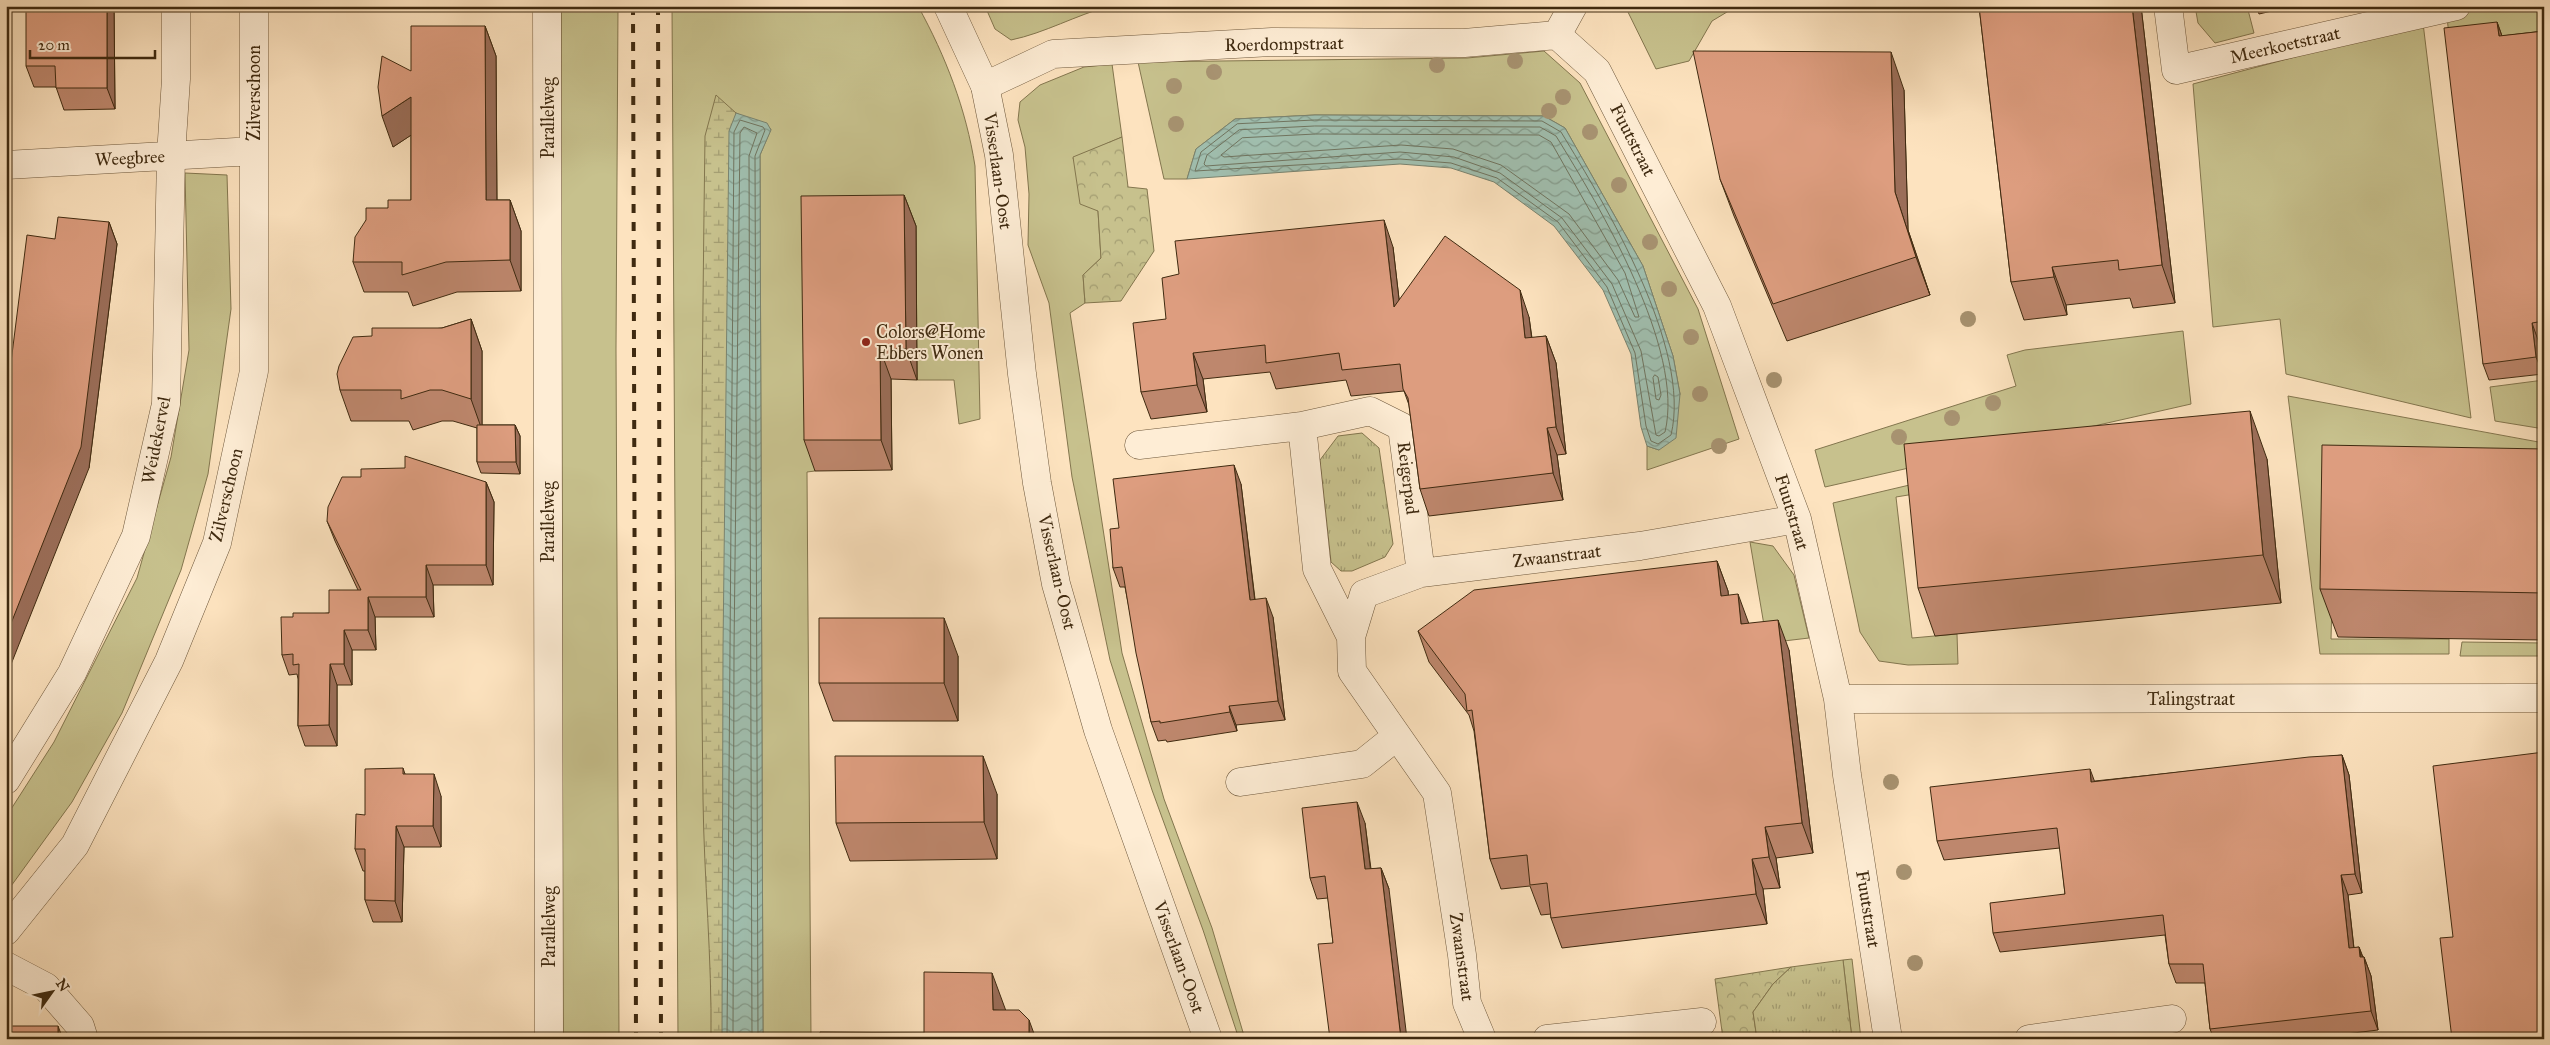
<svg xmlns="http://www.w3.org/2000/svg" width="2550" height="1045" viewBox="0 0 2550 1045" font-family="'IM FELL Great Primer',serif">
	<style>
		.green { fill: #c7c18d; stroke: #83764e }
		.forest { fill: url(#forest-crowns); stroke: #83764e }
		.wetland { fill: url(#wetland-marsh); stroke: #83764e }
		.park { fill: url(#park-tufts); stroke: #83764e }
		.water { fill: url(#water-waves); stroke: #79836f }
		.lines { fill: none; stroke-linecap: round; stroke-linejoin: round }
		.shore { stroke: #70745f; stroke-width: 1 }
		.minor-casing { stroke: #6e583c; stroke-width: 29 }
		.tertiary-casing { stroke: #6e583c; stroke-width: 29 }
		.minor { stroke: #feedd5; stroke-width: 28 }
		.tertiary { stroke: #feedd5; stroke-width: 28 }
		.rail { stroke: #3f2a10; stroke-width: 4; stroke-dasharray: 9 9; stroke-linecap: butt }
		.tree { fill: #a79270 }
		.wall { fill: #be876d; stroke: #3f2a10 }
		.shaded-wall { fill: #9b6e59; stroke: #3f2a10 }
		.building { fill: #dd9d7f; stroke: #3f2a10 }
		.poi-dot { fill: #8f2418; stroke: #feedd5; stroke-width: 2 }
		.labels { text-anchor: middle; stroke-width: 4; stroke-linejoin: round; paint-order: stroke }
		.street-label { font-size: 18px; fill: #3f2a10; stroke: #feedd5 }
		.poi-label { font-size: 18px; fill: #3f2a10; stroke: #feedd5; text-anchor: start }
	</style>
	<defs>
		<pattern id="forest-crowns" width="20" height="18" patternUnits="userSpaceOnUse" patternTransform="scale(1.25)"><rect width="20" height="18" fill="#c7c18d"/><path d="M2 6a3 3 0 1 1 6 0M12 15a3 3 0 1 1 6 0" fill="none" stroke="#a39d72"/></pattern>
		<pattern id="wetland-marsh" width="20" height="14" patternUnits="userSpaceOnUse" patternTransform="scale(1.25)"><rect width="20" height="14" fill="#c7c18d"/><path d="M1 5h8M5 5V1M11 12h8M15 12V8" fill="none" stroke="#a39d72"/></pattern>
		<pattern id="park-tufts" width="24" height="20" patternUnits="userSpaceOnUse" patternTransform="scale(1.25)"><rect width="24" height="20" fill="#c7c18d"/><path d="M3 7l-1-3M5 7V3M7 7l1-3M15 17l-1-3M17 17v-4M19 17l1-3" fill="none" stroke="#a39d72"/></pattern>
		<pattern id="water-waves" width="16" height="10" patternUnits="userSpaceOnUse" patternTransform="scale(1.25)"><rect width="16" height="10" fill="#a0beae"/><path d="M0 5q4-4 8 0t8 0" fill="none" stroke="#849b8c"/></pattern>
	</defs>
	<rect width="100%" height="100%" fill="#fde3bf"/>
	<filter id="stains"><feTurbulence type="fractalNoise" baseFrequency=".004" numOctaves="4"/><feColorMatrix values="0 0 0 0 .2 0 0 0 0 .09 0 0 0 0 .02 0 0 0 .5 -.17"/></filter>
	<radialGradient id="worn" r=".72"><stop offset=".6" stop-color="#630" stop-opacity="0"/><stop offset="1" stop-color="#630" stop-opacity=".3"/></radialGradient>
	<path class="green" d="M561,6H618L616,349L619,1039H563Z
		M672,6H918C946,57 966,109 975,166L980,419L959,424L954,380H917L915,226L815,471L807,472L811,1039H763L760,155L771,129L736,113L722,1039H678Z
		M985,6H1110C1076,15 1045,33 1011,40L995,29Z
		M1167,6H1519L1516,11Z
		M1625,6H1737L1712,21L1689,61L1656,69Z
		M2195,6H2247L2254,33L2215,43L2198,23Z
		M2493,6H2544V34L2450,45L2447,17Z
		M2423,23L2471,418L2286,374L2280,319L2213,327L2193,84Z
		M1544,51L1580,83L1698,309L1739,439L1647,470V446L1659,450L1680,394L1673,356L1643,266L1565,128L1544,116L1315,115L1235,119L1196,149L1187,179H1164L1138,62L1467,58Z
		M1112,64L1122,137L1073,158L1098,211L1101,258L1083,275L1085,303L1070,313L1122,653L1164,799L1212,928L1245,1039H1239L1203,930L1152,790L1110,660L1072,477L1049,303L1028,245L1029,194L1025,147L1018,120L1020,102L1040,85L1084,67Z
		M185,173L227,175L231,309L208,474L181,570L122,713L72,802L6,893V817L54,742L137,578L171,457L189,350Z
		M2183,331L2191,404L1825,487L1815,450L2016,386L2007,355L2025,350Z
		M2544,380V429L2495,421L2490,387Z
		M2288,396L2544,443V490L2335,489L2331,639H2449V654H2320Z
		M2190,419L2195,448L1896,497L1912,638L1957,634L1958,664L1908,665L1879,661L1860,632L1833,503Z
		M1750,542L1773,546L1794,575L1809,638L1767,643Z
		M2462,642L2544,643V656H2460Z
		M1852,959L1861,1039H1852L1843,960Z"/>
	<path class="forest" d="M1122,137L1128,187L1147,189L1154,251L1121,301L1085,303L1083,275L1101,258L1098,211L1080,204L1073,157Z
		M1791,967L1773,984L1753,1012L1757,1039H1723L1715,979Z"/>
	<path class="wetland" d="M716,95L736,113L732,151V1039H711C712,958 704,879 703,799C700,578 702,357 705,136Z"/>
	<path class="park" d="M1362,433L1379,448L1393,544L1385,557L1352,571H1341L1331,562L1320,460L1338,436Z
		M1843,960L1852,1039H1757L1753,1012L1773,984L1791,967Z"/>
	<path class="water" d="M736,113L767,123L771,130L760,155L763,1039H722L723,649L729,131Z
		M1315,115L1544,116L1565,128L1643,266L1673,356L1680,394L1676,438L1659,450L1647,446L1641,427L1631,354L1603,290L1554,226L1494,182L1451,168L1400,164L1187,179L1196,149L1235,119Z"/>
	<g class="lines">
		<path class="shore" d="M1315,120L1542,121L1561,132C1606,206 1692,348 1671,435L1658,444L1651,441L1646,426L1635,353L1607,287L1558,222L1497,178L1451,163L1400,159L1195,171L1201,152L1237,124Z
			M1315,126L1540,127L1556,136C1600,207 1685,349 1665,432L1659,436L1656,435L1641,351L1612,284L1562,218L1500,173L1454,157L1400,152L1206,166L1204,164L1207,155L1239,130Z
			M1316,134L1539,135L1551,142L1625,273L1639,317H1635L1618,280L1569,214L1501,165L1453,149L1401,145L1224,157L1221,155L1242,138Z
			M1655,375L1658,377L1661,395L1659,400L1656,399L1653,378Z
			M727,1039L734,132L740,120L763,127L765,130L755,156L758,1039
			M733,1039L734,649L740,133L744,127L757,133L749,156L752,1039"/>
		<defs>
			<path id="minor" d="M547,6L549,1039
				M2168,6L2176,70L2456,6
				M1557,35L1597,71L1717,306L1797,519L1838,699L1847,775L1888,1039
				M985,86L1053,54L1272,42L1464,43L1557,35L1573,6
				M6,165L254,151
				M1302,426L1370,411L1402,427L1421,573
				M1139,445L1302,426L1317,569L1351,637L1364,594L1421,573L1640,546L1797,519
				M1351,637L1352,671L1437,793L1462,955L1467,1003L1482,1039
				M1838,699L2544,698
				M6,780L72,673L136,536L166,404L171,155L176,79V6
				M1240,782L1362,764L1397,736
				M6,931L75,845L169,661L217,543L254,371V6
				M6,966L46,987L80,1026L84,1039
				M1547,1039L1702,1022
				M2029,1039L2172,1019"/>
			<path id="tertiary" d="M948,6L985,86L999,155L1022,374L1037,483L1056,584L1098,730L1208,1039"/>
		</defs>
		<use href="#minor" class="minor-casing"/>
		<use href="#tertiary" class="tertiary-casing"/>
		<use href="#minor" class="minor"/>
		<use href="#tertiary" class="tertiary"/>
		<path class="rail" d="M633,6L636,1039
			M658,6L661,1039"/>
	</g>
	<g class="tree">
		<circle cx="1515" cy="61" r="8"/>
		<circle cx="1437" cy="65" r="8"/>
		<circle cx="1214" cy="72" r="8"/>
		<circle cx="1174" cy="86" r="8"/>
		<circle cx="1563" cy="97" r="8"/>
		<circle cx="1549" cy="111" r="8"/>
		<circle cx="1176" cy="124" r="8"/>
		<circle cx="1590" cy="132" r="8"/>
		<circle cx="1619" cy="185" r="8"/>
		<circle cx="1650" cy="242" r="8"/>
		<circle cx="1669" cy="289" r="8"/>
		<circle cx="1968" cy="319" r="8"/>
		<circle cx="1691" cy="337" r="8"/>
		<circle cx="1774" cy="380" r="8"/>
		<circle cx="1700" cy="394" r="8"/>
		<circle cx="1993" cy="403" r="8"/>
		<circle cx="1952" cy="418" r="8"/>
		<circle cx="1899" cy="437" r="8"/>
		<circle cx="1719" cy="446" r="8"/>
		<circle cx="1891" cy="782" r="8"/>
		<circle cx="1904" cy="872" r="8"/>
		<circle cx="1915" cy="963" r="8"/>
	</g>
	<path class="wall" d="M114,6L115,109L64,110L56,87H34L26,66Z
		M1979,6H2141L2175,303L2133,308L2130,298L2066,305L2067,315L2024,320L2011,282Z
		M2256,6H2293L2259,14Z
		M2497,22L2502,36L2544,31V339L2538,340L2543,374L2489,380L2483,364Z
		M485,26L496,56L497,200H510L521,231V291L457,292L413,306L408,292H364L353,262L366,220L388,208L411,200V135L393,147L411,71Z
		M1904,90L1908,230L1930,295L1787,341L1734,216L1720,179Z
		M904,195L916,226L917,380L891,379L892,470L815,471L804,440Z
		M109,222L117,244L89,468L8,415L6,411V402L55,239Z
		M1393,247L1399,299L1529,317L1532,338L1546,336L1556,363L1566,454L1557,455L1563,500L1429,516L1420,489L1409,405L1404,391L1351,396L1346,380L1276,389L1270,372L1203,379L1207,412L1151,419L1141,392L1166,319Z
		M471,319L482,351V425H515L520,436V474L481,473L477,462V428L453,421H442L413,430L409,421H351L340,390L372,336L442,328Z
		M2544,449V640L2338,637L2320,589Z
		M2267,459L2281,603L1935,636L1918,588Z
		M486,482L494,502L493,585H433L434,617H375L376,650H352V685H337V746H305L298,726V679L297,674L289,675L282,655L293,617L329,613L358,590L335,541L327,521Z
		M1241,484L1255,599L1273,617L1285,720L1236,725L1237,731L1167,742L1166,740L1158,741L1151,722L1125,587H1120L1113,568L1119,528Z
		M1717,561L1728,591V595L1748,623L1789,650L1813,853L1776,858L1780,888L1763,889L1767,924L1562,948L1551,918V914L1541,915L1530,886L1501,889L1490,859L1474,731L1469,715L1429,662L1418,631Z
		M958,656V721H833L819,683Z
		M2342,755L2349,775L2362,893L2348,895L2354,948L2359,947L2363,957H2364L2371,976L2378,1030L2304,1039H2214L2210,1029L2205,983H2176L2169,964L2165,935L2000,952L1993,933L2065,894L2060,848L1944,860L1937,841L2095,781Z
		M403,768L405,774L441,796V847H404L402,922H373L365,900V871H363L355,849L365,815Z
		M997,794V859L850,861L836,823Z
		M1365,823L1371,869L1381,868L1389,889L1333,943L1328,898L1317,899L1310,878Z"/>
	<path class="shaded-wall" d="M107,6H114L115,109L107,88Z
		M2132,6H2141L2175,303L2162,265Z
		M2497,22L2503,39L2499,36Z
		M485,26L496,56L497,221L486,200V191Z
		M1891,52L1904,90L1908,230L1930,295L1916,257L1895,192Z
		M411,97L422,128L393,147L382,116Z
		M904,195L916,226L917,380L906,349Z
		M510,200L521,231V291L510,260Z
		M1384,220L1393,247L1403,334L1394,307Z
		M109,222L117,244L89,468L6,677V636Z
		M2052,267L2066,305L2067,315L2054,277Z
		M1520,290L1529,317L1535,365L1525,338Z
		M471,319L482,351V430L471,399Z
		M2532,323L2538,340L2543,374L2536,357Z
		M1546,336L1556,363L1566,454L1556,427Z
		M880,349L891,379L892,470L881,440Z
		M1193,353L1203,379L1207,412L1197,385Z
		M2250,411L2267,459L2281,603L2263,555Z
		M515,425L520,436V474L516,462Z
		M1547,428L1557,455L1563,500L1553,473Z
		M1234,465L1241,484L1257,619L1250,600Z
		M486,482L494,502L493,585L486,565Z
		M1717,561L1728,591L1731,626L1721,596Z
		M426,565L433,585L434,617L426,597Z
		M1738,594L1749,624H1741Z
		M368,597L375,617L376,650L368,630Z
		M1266,598L1273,617L1285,720L1278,701Z
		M944,618L958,656V721L944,683Z
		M1778,620L1789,650L1813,853L1802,823Z
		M344,630L352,650V685L344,664Z
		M330,664L337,685V746L329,725Z
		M1229,706L1236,725L1237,731L1230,712Z
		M2342,755L2349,775L2362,893L2355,874Z
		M983,756L997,794V859L984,822Z
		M2090,769L2097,788L2091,782Z
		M434,774L441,796V847L433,826Z
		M1357,802L1365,823L1373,891L1365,869Z
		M396,826L404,847L402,922L395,901Z
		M1765,827L1776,858L1780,888L1769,857Z
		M1752,859L1763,889L1767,924L1756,894Z
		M1381,868L1389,889L1407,1039H1401Z
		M2341,875L2348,895L2356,968L2349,948Z
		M2359,947L2365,964L2364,957L2371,976L2378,1030L2371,1011Z
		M992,973L1006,1011L993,1010Z
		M1029,1020L1036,1039H1029Z
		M58,1026L63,1039H58Z"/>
	<path class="building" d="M26,6H107V88H56L55,66H26Z
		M1979,6H2132L2162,265L2119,270L2118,260L2052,267L2054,277L2011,282Z
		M2497,22L2499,36L2544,31V321L2532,323L2536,357L2483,364L2444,28Z
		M411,26H485L486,191V200H510V260L446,262L402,275V262H353L355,237L366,220V208H388V200H411V97L382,116L378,87L382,56L411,71Z
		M1693,51L1891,52L1895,192L1916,257L1773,304L1720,179Z
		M904,195L906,349H880L881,440H804L801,196Z
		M58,217L109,222L81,447L6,636V419L10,409H6V402L27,235L55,239Z
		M1384,220L1394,307L1445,236L1520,290L1525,338L1546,336L1556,427L1547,428L1553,473L1420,489L1408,398L1403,389L1400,364L1342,370L1339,353L1266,363L1265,345L1193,353L1197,385L1141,392L1133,323L1166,319L1162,278L1179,274L1175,241Z
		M471,319V399L442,390H430L401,399V390H340L337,374L339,366L353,337L372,336V328H442Z
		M2250,411L2263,555L1918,588L1904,444Z
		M477,425H515L516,462H477Z
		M2322,445L2544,449V593L2320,589Z
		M405,456L486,482V565H426V597H368V630H344V664H330L329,725L298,726L299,664L293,665V654L282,655L281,617H293V613H329V590H361L327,521L328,507L342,477H361V469L405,468Z
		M1234,465L1250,600L1266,598L1278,701L1229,706L1230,712L1160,723V721L1151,722L1136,653L1122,567L1113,568L1110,529L1119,528L1113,479Z
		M1717,561L1721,596L1738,594L1741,624L1778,620L1802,823L1765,827L1769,857L1752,859L1756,894L1551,918L1547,883L1530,885L1527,855L1490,859L1472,710L1467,711L1465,694L1418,631L1474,590Z
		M819,618H944V683H819Z
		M2544,752V1039H2452L2440,938L2453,937L2433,766Z
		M2342,755L2355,874L2341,875L2349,948L2359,947L2360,957H2364L2371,1011L2210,1029L2203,964H2169L2163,915L1993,933L1990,903L2065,894L2057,828L1937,841L1930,787L2090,769L2091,782L2309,757Z
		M835,756H983L984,822L836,823Z
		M403,768V774H434L433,826H396L395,901L365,900V849H355L356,814L365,815V769Z
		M1357,802L1365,869L1381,868L1401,1039H1330L1318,944L1333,943L1329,909L1325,876L1310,878L1302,808Z
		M924,972L992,973L993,1010H1019L1029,1020V1039H820V1032L924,1033Z
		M6,1026H58V1039H6Z"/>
	<circle class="poi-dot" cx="866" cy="342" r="5"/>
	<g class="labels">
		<g class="street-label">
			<text transform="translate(1284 44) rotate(-1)" y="6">Roerdompstraat</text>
			<text transform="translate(2285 45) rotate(-13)" y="6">Meerkoetstraat</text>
			<text transform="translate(254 93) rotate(-90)" y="6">Zilverschoon</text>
			<text transform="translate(548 118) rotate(-90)" y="6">Parallelweg</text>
			<text transform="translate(1633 140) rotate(63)" y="6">Fuutstraat</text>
			<text transform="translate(130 158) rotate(-3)" y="6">Weegbree</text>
			<text transform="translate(998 171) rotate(82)" y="6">Visserlaan-Oost</text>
			<text transform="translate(156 440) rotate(-79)" y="6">Weidekervel</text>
			<text transform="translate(1408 478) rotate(83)" y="6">Reigerpad</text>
			<text transform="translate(226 495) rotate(-77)" y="6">Zilverschoon</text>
			<text transform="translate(1792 512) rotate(73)" y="6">Fuutstraat</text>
			<text transform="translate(548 522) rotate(-90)" y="6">Parallelweg</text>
			<text transform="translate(1557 556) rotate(-7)" y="6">Zwaanstraat</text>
			<text transform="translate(1057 572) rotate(77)" y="6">Visserlaan-Oost</text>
			<text x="2191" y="705">Talingstraat</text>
			<text transform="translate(1868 909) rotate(81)" y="6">Fuutstraat</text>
			<text transform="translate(549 927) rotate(-90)" y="6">Parallelweg</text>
			<text transform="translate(1179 957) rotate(70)" y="6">Visserlaan-Oost</text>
			<text transform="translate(1462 957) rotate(82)" y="6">Zwaanstraat</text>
		</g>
		<g class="poi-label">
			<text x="876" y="338">Colors@Home<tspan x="876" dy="21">Ebbers Wonen</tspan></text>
		</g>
	</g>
	<rect width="2550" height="1045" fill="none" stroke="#fde3bf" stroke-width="25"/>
	<rect x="8" y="8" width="2535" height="1030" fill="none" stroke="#3f2a10" stroke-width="2.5"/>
	<rect x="12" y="12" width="2525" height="1020" fill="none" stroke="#3f2a10"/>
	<g transform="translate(52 992) rotate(57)" stroke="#feedd5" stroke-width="4" paint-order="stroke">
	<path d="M0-4L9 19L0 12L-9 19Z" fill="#3f2a10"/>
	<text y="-8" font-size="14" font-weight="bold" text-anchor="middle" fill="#3f2a10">N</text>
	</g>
	<path d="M30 50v8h125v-8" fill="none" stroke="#3f2a10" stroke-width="2.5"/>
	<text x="38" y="50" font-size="15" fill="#3f2a10" stroke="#feedd5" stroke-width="4" paint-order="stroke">20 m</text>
	<rect width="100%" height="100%" filter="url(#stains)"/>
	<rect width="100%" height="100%" fill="url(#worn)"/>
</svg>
